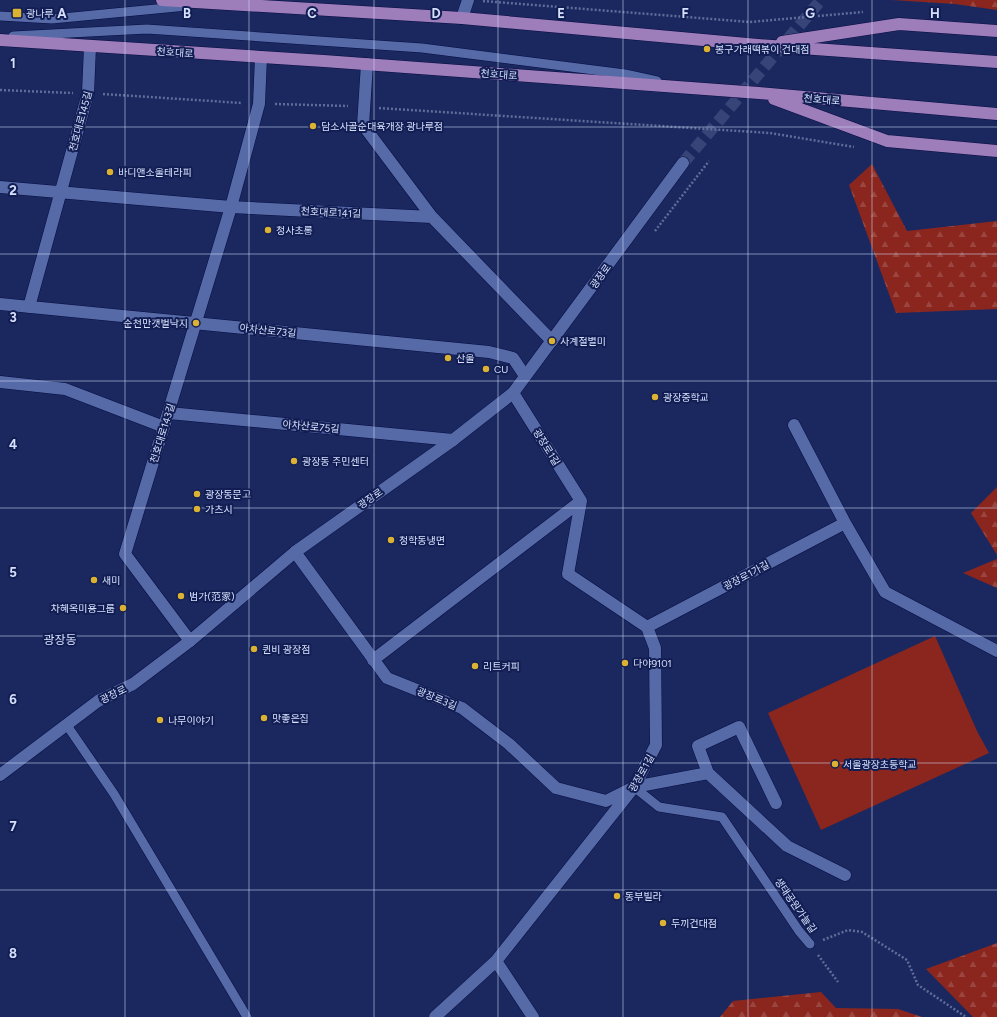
<svg xmlns="http://www.w3.org/2000/svg" width="997" height="1017" viewBox="0 0 997 1017" font-family="Figtree,'Noto Sans KR',sans-serif">
	<style>
		.forest { fill: url(#forest-firs) }
		.pitch { fill: #8a261d }
		.lines { fill: none; stroke-linecap: round; stroke-linejoin: round }
		.secondary-tunnel { stroke: #364477; stroke-width: 12; stroke-dasharray: 12 6; stroke-linecap: butt }
		.lane-casing { stroke: #070d42; stroke-width: 10 }
		.street-casing { stroke: #070d42; stroke-width: 13 }
		.secondary-casing { stroke: #070d42; stroke-width: 13 }
		.primary-casing { stroke: #070d42; stroke-width: 13 }
		.path { stroke: #606d9a; stroke-width: 2.5; stroke-dasharray: 2 2; stroke-linecap: butt }
		.lane { stroke: #566aa7; stroke-width: 9 }
		.street { stroke: #566aa7; stroke-width: 12 }
		.secondary { stroke: #566aa7; stroke-width: 12 }
		.primary { stroke: #9d7dba; stroke-width: 12 }
		.grid { fill: none; stroke: #d6e0fc; stroke-width: 1; stroke-opacity: 0.55 }
		.poi-dot { fill: #dcb233; stroke: #121e53; stroke-width: 1.5 }
		.labels { text-anchor: middle; stroke-width: 4; stroke-linejoin: round; paint-order: stroke }
		.poi-label { font-size: 10px; fill: #d6e0fc; stroke: #121e53; text-anchor: start }
		.street-label { font-size: 10px; fill: #d6e0fc; stroke: #121e53 }
		.quarter-label { font-size: 12px; fill: #d6e0fc; stroke: #121e53 }
		.grid-label { font-size: 13px; text-anchor: middle; font-weight: bold; fill: #d6e0fc; stroke: #121e53; stroke-width: 4; stroke-linejoin: round; paint-order: stroke }
	</style>
	<defs>
		<pattern id="forest-firs" width="22" height="20" patternUnits="userSpaceOnUse"><rect width="22" height="20" fill="#8a261d"/><path d="M5 1l3.5 6h-7zM16 11l3.5 6h-7z" fill="#9a453f"/></pattern>
	</defs>
	<rect width="100%" height="100%" fill="#1a285f"/>
	<path class="forest" d="M892,0H997V10L955,4Z
		M872,164L907,231L997,221V309L896,313L849,185Z
		M997,487V555L971,513Z
		M997,559V588L963,573Z
		M997,943V1017H973L926,969Z
		M821,992L836,1008L898,1009L922,1017H720L733,1001Z"/>
	<path class="pitch" d="M935,636L977,731L989,753L821,830L768,713Z"/>
	<g class="lines">
		<path class="secondary-tunnel" d="M683,163L821,0"/>
		<defs>
			<path id="lane" d="M0,16L52,19L187,6
				M13,36L147,29L422,48L625,74L657,81
				M66,724L114,794L247,1017
				M634,787L659,807L722,817L799,931L810,944"/>
			<path id="street" d="M462,18L468,0
				M367,64L363,125L432,217L552,341
				M0,187L231,207L432,217
				M0,304L489,352L513,358L525,376
				M29,307L88,93L90,47
				M0,382L65,389L164,427
				M169,413L453,440
				M845,523L885,592L997,651
				M295,552L387,678L462,708L509,744L556,788L606,801L634,787L708,773L787,846L845,875
				M647,627L845,523L794,425
				M190,641L125,554L231,207L259,104L261,57
				M373,660L581,501
				M708,773L698,746L739,727L776,803
				M496,961L533,1017
				M435,1017L496,961L634,787L656,745L655,648L647,627L568,574L581,501L513,393"/>
			<path id="secondary" d="M0,775L98,701L133,684L190,641L295,552L453,440L513,393L683,163"/>
			<path id="primary" d="M162,0L462,18L758,45L997,62
				M0,40L324,61L759,93L997,114
				M782,42L899,24L997,31
				M774,99L887,141L997,151"/>
		</defs>
		<use href="#lane" class="lane-casing"/>
		<use href="#street" class="street-casing"/>
		<use href="#secondary" class="secondary-casing"/>
		<use href="#primary" class="primary-casing"/>
		<path class="path" d="M483,1L750,22L863,12
			M0,90L73,93
			M103,94L242,103
			M275,104L348,106
			M379,108L770,133L854,147
			M655,231L709,161
			M823,940L848,930L862,932L907,960L918,985L966,1017
			M818,955L838,982"/>
		<use href="#lane" class="lane"/>
		<use href="#street" class="street"/>
		<use href="#secondary" class="secondary"/>
		<use href="#primary" class="primary"/>
	</g>
	<path class="grid" d="M125,0V1017M249,0V1017M374,0V1017M498,0V1017M623,0V1017M748,0V1017M872,0V1017M0,127H997M0,254H997M0,381H997M0,508H997M0,636H997M0,763H997M0,890H997"/>
	<g class="poi-dot">
		<rect x="12" y="8" width="10" height="10" rx="2"/>
		<circle cx="707" cy="49" r="4"/>
		<circle cx="313" cy="126" r="4"/>
		<circle cx="110" cy="172" r="4"/>
		<circle cx="268" cy="230" r="4"/>
		<circle cx="196" cy="323" r="4"/>
		<circle cx="552" cy="341" r="4"/>
		<circle cx="448" cy="358" r="4"/>
		<circle cx="486" cy="369" r="4"/>
		<circle cx="655" cy="397" r="4"/>
		<circle cx="294" cy="461" r="4"/>
		<circle cx="197" cy="494" r="4"/>
		<circle cx="197" cy="509" r="4"/>
		<circle cx="391" cy="540" r="4"/>
		<circle cx="94" cy="580" r="4"/>
		<circle cx="181" cy="596" r="4"/>
		<circle cx="123" cy="608" r="4"/>
		<circle cx="254" cy="649" r="4"/>
		<circle cx="625" cy="663" r="4"/>
		<circle cx="475" cy="666" r="4"/>
		<circle cx="264" cy="718" r="4"/>
		<circle cx="160" cy="720" r="4"/>
		<circle cx="835" cy="764" r="4"/>
		<circle cx="617" cy="896" r="4"/>
		<circle cx="663" cy="923" r="4"/>
	</g>
	<g class="labels">
		<g class="poi-label">
			<text x="26" y="17">광나루</text>
			<text x="715" y="53">봉구가래떡볶이 건대점</text>
			<text x="321" y="130">담소사골순대육개장 광나루점</text>
			<text x="118" y="176">바디앤소울테라피</text>
			<text x="276" y="234">청사초롱</text>
			<text x="188" y="327" text-anchor="end">순천만갯벌낙지</text>
			<text x="560" y="345">사계절별미</text>
			<text x="456" y="362">산울</text>
			<text x="494" y="373">CU</text>
			<text x="663" y="401">광장중학교</text>
			<text x="302" y="465">광장동 주민센터</text>
			<text x="205" y="498">광장동문고</text>
			<text x="205" y="513">가츠시</text>
			<text x="399" y="544">청학동냉면</text>
			<text x="102" y="584">새미</text>
			<text x="189" y="600">범가(范家)</text>
			<text x="115" y="612" text-anchor="end">차혜옥미용그룹</text>
			<text x="262" y="653">퀸비 광장점</text>
			<text x="633" y="667">다야9101</text>
			<text x="483" y="670">리트커피</text>
			<text x="272" y="722">맛좋은집</text>
			<text x="168" y="724">나무이야기</text>
			<text x="843" y="768">서울광장초등학교</text>
			<text x="625" y="900">동부빌라</text>
			<text x="671" y="927">두끼건대점</text>
		</g>
		<g class="street-label">
			<text transform="translate(175 52) rotate(4)" y="4">천호대로</text>
			<text transform="translate(499 74) rotate(4)" y="4">천호대로</text>
			<text transform="translate(822 99) rotate(5)" y="4">천호대로</text>
			<text transform="translate(80 121) rotate(-75)" y="4">천호대로145길</text>
			<text transform="translate(331 212) rotate(3)" y="4">천호대로141길</text>
			<text transform="translate(600 276) rotate(-54)" y="4">광장로</text>
			<text transform="translate(268 330) rotate(6)" y="4">아차산로73길</text>
			<text transform="translate(311 426) rotate(5)" y="4">아차산로75길</text>
			<text transform="translate(162 433) rotate(-73)" y="4">천호대로143길</text>
			<text transform="translate(547 447) rotate(58)" y="4">광장로1길</text>
			<text transform="translate(370 498) rotate(-35)" y="4">광장로</text>
			<text transform="translate(746 575) rotate(-28)" y="4">광장로1가길</text>
			<text transform="translate(113 694) rotate(-26)" y="4">광장로</text>
			<text transform="translate(437 698) rotate(22)" y="4">광장로3길</text>
			<text transform="translate(641 773) rotate(-61)" y="4">광장로1길</text>
			<text transform="translate(796 905) rotate(55)" y="4">생태공원가늘길</text>
		</g>
		<g class="quarter-label">
			<text x="60" y="644">광장동</text>
		</g>
	</g>
	<g class="grid-label">
		<text x="62" y="18">A</text>
		<text x="187" y="18">B</text>
		<text x="312" y="18">C</text>
		<text x="436" y="18">D</text>
		<text x="561" y="18">E</text>
		<text x="685" y="18">F</text>
		<text x="810" y="18">G</text>
		<text x="935" y="18">H</text>
		<text x="13" y="68">1</text>
		<text x="13" y="195">2</text>
		<text x="13" y="322">3</text>
		<text x="13" y="449">4</text>
		<text x="13" y="577">5</text>
		<text x="13" y="704">6</text>
		<text x="13" y="831">7</text>
		<text x="13" y="958">8</text>
	</g>
</svg>
